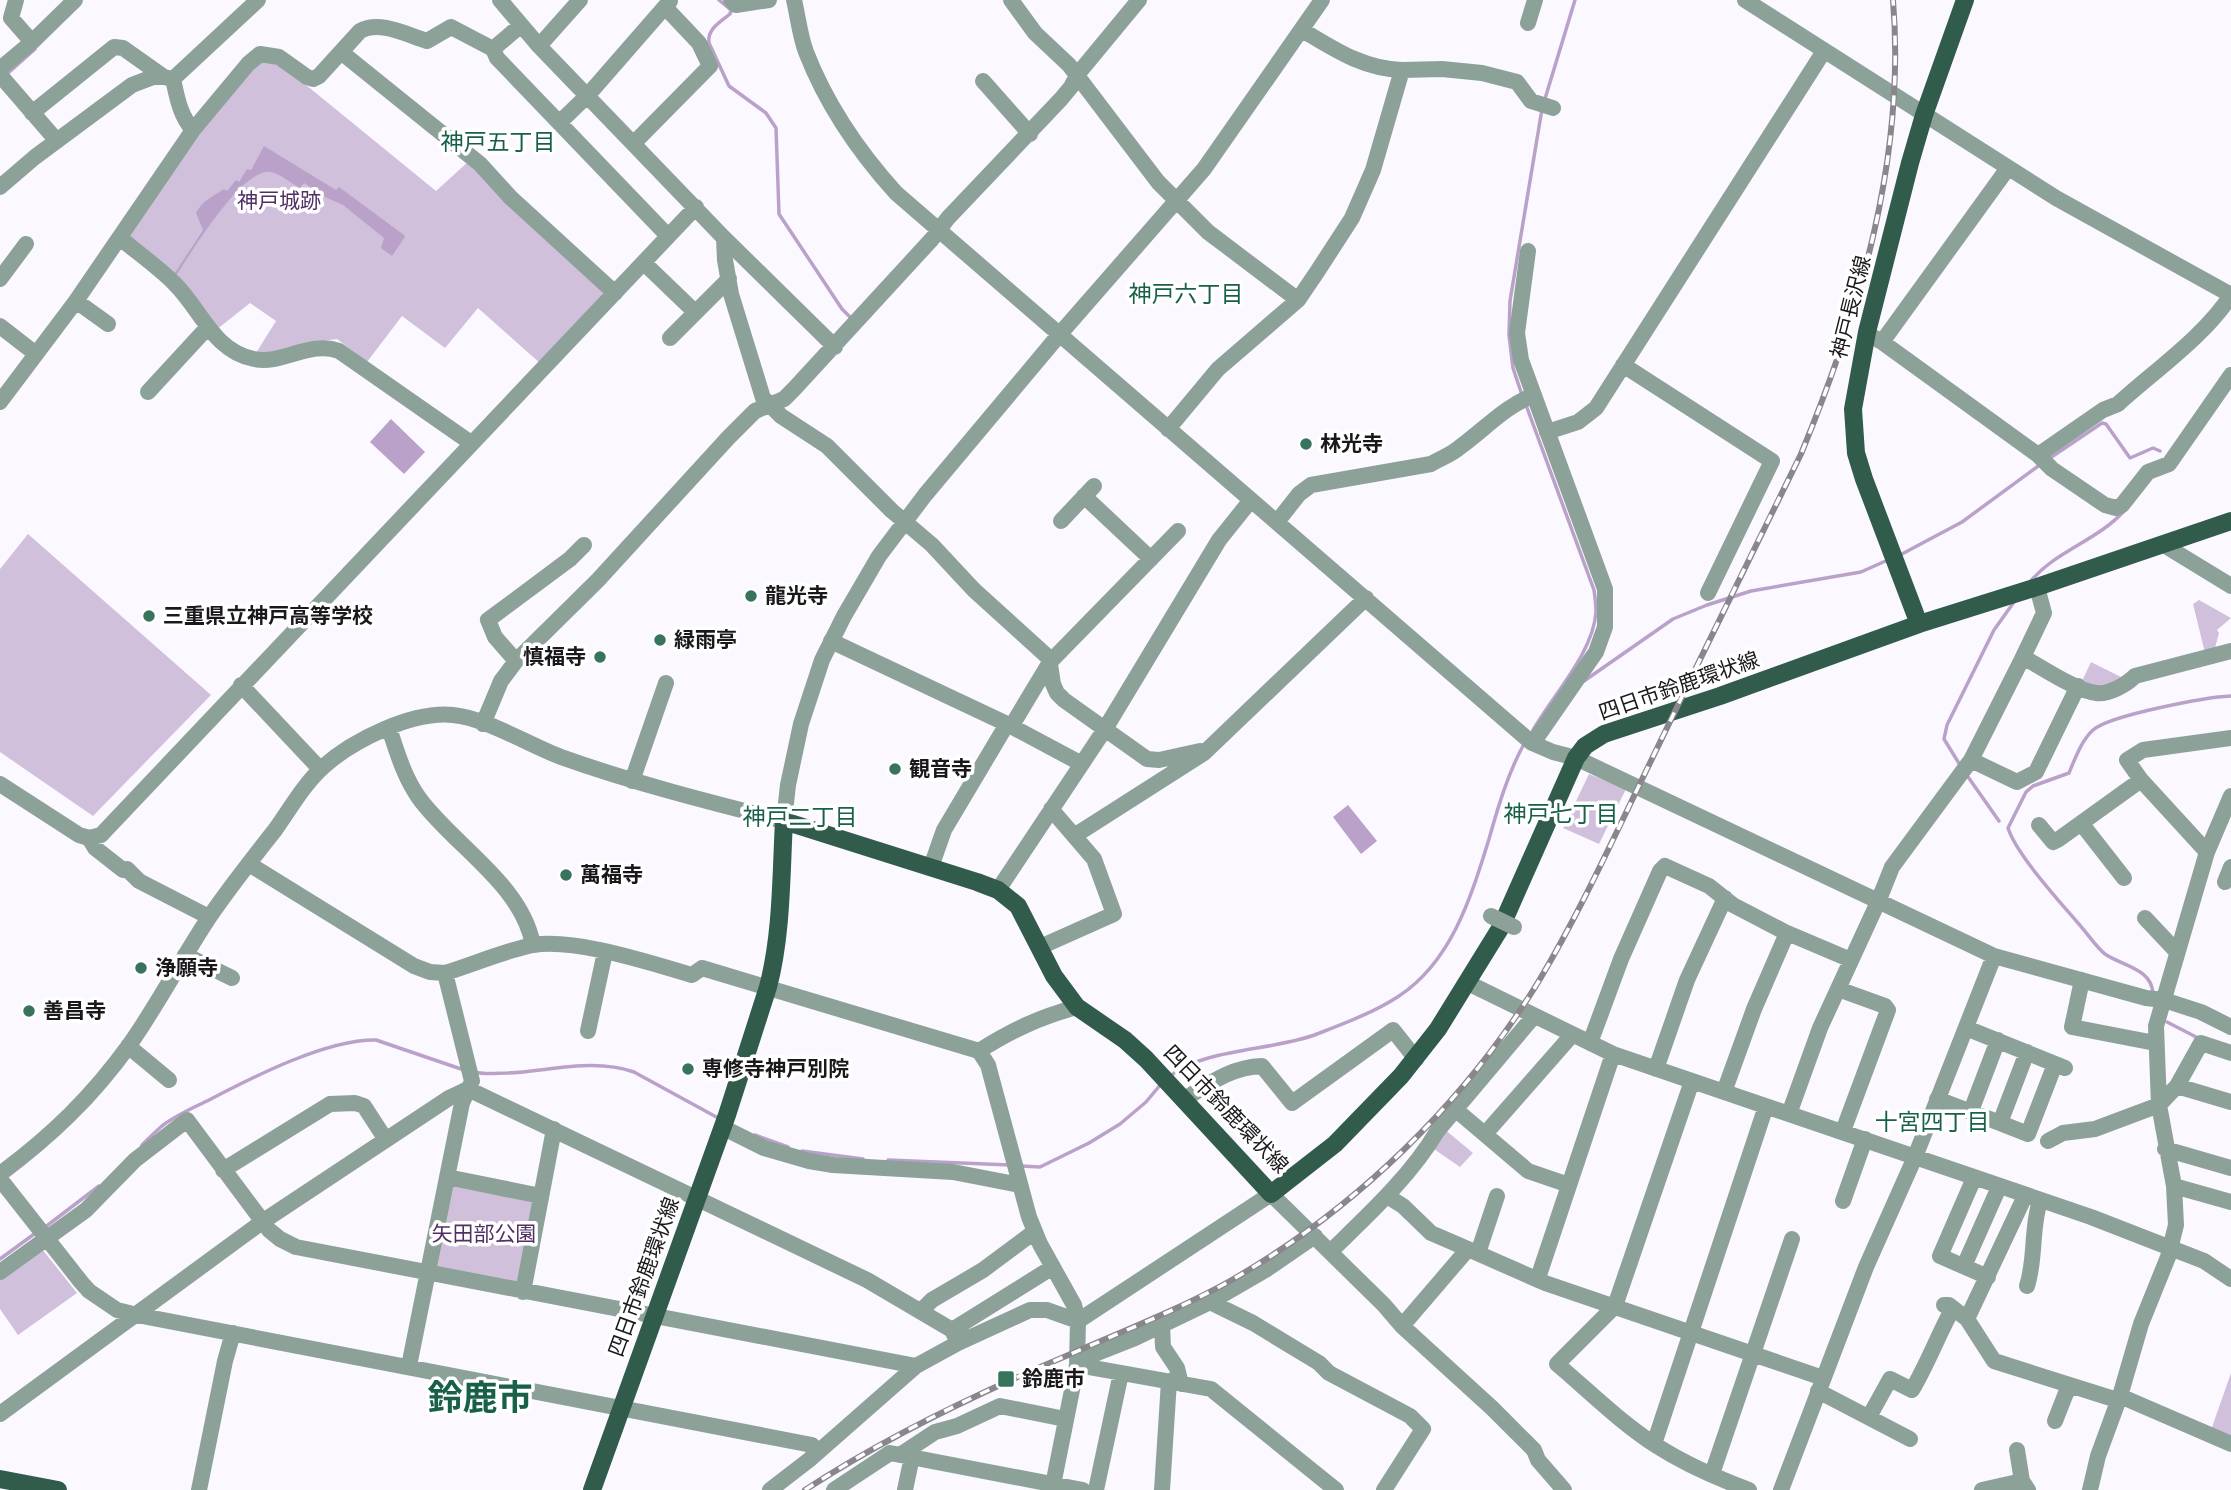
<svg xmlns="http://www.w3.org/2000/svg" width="2231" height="1490" viewBox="0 0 2231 1490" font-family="Raleway,'Noto Sans JP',sans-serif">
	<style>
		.green { fill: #d1c0dc }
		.water { fill: #baa1ca }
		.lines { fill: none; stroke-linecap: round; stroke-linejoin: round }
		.stream { stroke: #baa1ca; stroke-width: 3.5 }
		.minor { stroke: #8ca298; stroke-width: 16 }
		.major { stroke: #315b4a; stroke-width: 18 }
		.rail-casing { stroke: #8a878c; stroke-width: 6 }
		.rail { stroke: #fff; stroke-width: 3.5; stroke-dasharray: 10; stroke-linecap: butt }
		.minor-bridge { stroke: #8ca298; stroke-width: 16 }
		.poi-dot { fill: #38735d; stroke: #fff; stroke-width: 2.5 }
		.labels { text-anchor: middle; stroke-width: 7; stroke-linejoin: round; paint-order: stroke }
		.park-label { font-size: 21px; fill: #502f64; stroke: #fff }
		.street-label { font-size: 21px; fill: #1b181c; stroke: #fff }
		.poi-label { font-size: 21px; font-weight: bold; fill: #1b181c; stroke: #fff; text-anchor: start }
		.neighbourhood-label { font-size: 23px; fill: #186049; stroke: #fff }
		.town-label { font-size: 35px; font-weight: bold; fill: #186049; stroke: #fff }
	</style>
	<rect width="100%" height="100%" fill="#fcf8ff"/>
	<path class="green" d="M273,58L436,191L470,160L604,287L606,296L541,364L478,308L445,348L402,316L367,362L337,339L308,343L268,354L256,353L276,321L250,303L216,330L127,233L196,133L250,66Z
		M28,534L211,695L93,816L0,752V569Z
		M2199,600L2231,618L2217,630L2219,633L2215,648L2205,653L2193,604Z
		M2091,662L2125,679L2102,688L2082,681Z
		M1589,774L1626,789L1599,844L1563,828Z
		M1443,1128L1473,1153L1460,1167L1431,1147Z
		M455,1182L532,1198L534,1203L519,1282L438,1270L434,1265L450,1186Z
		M42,1249L77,1293L18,1335L0,1309V1277Z
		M2231,1373V1438L2211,1430Z"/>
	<path class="water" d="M264,146L336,190L339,187L404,235L405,237L392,256L381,248L384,238L343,205L327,198L304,183L300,188C291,183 280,174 271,172C242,167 190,255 175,277L173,276L203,230L196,213C203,200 212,197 224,189L227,191L236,180L239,182L247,169L251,170Z
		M391,419L425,452L404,474L370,442Z
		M1348,805L1377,841L1361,854L1333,817Z"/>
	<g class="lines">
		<path class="stream" d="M719,0L731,10L730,14C720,22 707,29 709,43L729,86L766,113L776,128L779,214L842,309L851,318
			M7,74L35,49
			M1544,102L1575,0
			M1522,395L1513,368L1509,335L1510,301L1542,109
			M1526,405L1594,590C1595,597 1596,604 1596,612C1593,654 1552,696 1532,732
			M2050,458L2102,423L2106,424L2130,458L2153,448L2160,451
			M1900,555L1962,522L2041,464
			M2030,582C2055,551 2097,541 2124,511
			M1584,681L1673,619L1707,605L1751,591L1861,572L1890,559
			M1960,765L1944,739L1947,725L1994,630L2014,602
			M1966,774L1999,821
			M2153,993C2151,968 2122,966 2105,954C2097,948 2090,937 2083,929C2063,905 2017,856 2008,828L2026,792L2033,786L2069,773C2075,759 2081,741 2093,730C2110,715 2207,697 2231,696
			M2167,1022L2200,1039
			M475,1072C485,1075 497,1073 508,1073C550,1071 593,1058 634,1072L720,1119
			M1170,1076C1205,1048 1274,1051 1317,1034C1343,1024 1375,1012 1399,996C1452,961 1471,897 1489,839C1498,807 1508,773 1524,744
			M755,1135L788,1147
			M142,1145C149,1138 155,1132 162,1126C176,1115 193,1108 209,1100C253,1077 327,1039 376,1040L464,1070
			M802,1151L863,1159
			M888,1160L1010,1165
			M1021,1166L1040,1167L1089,1143L1120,1124L1146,1102L1161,1084
			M44,1228L99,1186
			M0,1259L37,1232"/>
		<path class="minor" d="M16,0L11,18L32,42
			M500,0L539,46L724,238L835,347
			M731,0L736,5L769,0
			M794,0C798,17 800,36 806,52C827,106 858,151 896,193L1532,743L1553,752L1576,758L1994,956L2146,998L2164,1000L2201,1012L2231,1027
			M1011,0L1035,33L1069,65L1158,182L1208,232L1298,300
			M1745,0L2056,198L2231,295
			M1528,23L1535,0
			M539,46L580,0
			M493,49L497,58L668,236
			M341,52L480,164L511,198L615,293
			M0,69L32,42L75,0
			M1402,70L1442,69L1482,73L1517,82L1531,101L1553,108
			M0,75L57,141
			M173,79L258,0
			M173,79C177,97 180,116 193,130
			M983,81L1030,134
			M32,113L114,47L123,48L164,77
			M559,123L588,95L670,1
			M634,143L710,66L699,43L665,7
			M0,187L35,157L132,85L153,77H164L173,79
			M120,238C138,253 158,267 174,283C201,309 213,351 254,359C282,365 310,340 339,351L471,443
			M724,238L725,260L731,294L763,398L781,416L827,446L892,511L932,545L974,590L1049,658L1053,684L1057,693L1064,700L1147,759L1159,760L1200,751L1204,753
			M1528,251L1517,333L1521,360L1605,589V627L1596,652L1533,743
			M644,263L695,312
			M0,279L26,244
			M76,301L108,324
			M0,326L36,354
			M670,338L729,279
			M1875,338L1882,342L2008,168
			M1882,342L2038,455L2103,410L2118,404C2153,372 2206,335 2231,295
			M1623,365L1772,461L1708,593
			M148,392L207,328
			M0,402L76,301L193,130L248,64L260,54L279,57L307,77L313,79L319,76L360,31C380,20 407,35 427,41L451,27L493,49L520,26
			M1168,429L1218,369L1298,300L1317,272L1352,218L1373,170L1402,70C1363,69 1334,49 1302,30
			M1547,432L1578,422L1596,408L1824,51
			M2038,455L2052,469L2105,505L2116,508L2122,505L2148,472L2169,464L2231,375
			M1084,496L1151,559
			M1061,521L1094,486
			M1277,522L1299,494L1311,485L1431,464C1441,458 1451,455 1460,447C1485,429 1505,406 1534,395
			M2164,545L2231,586
			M2037,587L2044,613L2023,657C2041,667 2077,691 2096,693C2109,695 2127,684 2135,676L2231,651
			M831,641L1007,724L1082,764
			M2023,657L1971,760L2017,782L2036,772L2078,686
			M516,661L495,637L488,620L570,559L584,545
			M241,685L320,769
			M483,724L501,681L516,661L598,580L728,438L755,411L784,399L794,389L932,239L948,218L1061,99L1071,87L1077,75L1139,0
			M1011,727L1050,662L1178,531
			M389,728C397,752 404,777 419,798C453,845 522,884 533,945
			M632,781L666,683
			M0,784L79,835L89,838L101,835L696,207
			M2081,823L2124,878
			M2039,825L2053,842L2059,839L2141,780
			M1074,836L1204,753L1366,598
			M89,838L95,848L123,870L127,869L139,881L209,917
			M2207,852L2141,780L2127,760L2143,750L2231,738
			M249,864L414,966L430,972L445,973C474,964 504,951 533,945C576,938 650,963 692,975L702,968L979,1051L988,1065L1029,1217L1040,1244L1074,1305L1078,1321L1077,1365L1052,1490
			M931,867L944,830L1007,724
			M2225,882L2231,867
			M998,890L1105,729L1219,540L1251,500
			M2145,918L2177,952
			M1040,947L1114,914L1094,859L1051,809
			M185,955L232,978
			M2082,980L2072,1027L2155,1043
			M1468,983L1613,1054L2091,1217L2204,1261L2231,1279
			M1838,989L1885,1006L1888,1010L1843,1131
			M1966,1028L2065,1068
			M588,1031L605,952
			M1590,1043L1621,959L1660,871L1665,866L1709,886L1733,905L1785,932L1851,960
			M128,1046L169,1080
			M979,1051C1012,1030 1040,1017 1077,1007
			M1656,1069L1687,980L1725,898
			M1692,1081L1615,1306L1557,1364C1590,1392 1621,1423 1657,1446C1685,1464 1717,1478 1749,1490
			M2177,1086L2201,1043L2231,1053
			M1724,1092L1754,1009L1787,933
			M1937,1099L2000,1123L2027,1052
			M1183,1100C1209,1084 1231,1067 1262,1066L1292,1103L1393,1030L1416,1059
			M1455,1109L1528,1171L1569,1185
			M1971,1111L1998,1040
			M1789,1114L1820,1028L1878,902L1892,867L1971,760
			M2000,1123L2028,1134L2055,1064
			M722,1127L764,1148L809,1161L833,1165L953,1172L1020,1185
			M1485,1134L1572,1035
			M2048,1141L2063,1133L2095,1129L2159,1105L2177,1086L2231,1102
			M2165,1149L2231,1168
			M223,1170L330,1104L355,1103L364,1106L386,1140
			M0,1174C51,1136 92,1097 130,1044C158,1004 181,960 208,919C229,888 252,859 275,830C290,809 304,784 323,767C353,740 412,711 453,715C486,718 529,745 561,757C634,783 709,802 784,821L788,785L801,724L822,660L844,616L879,556L925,495L1059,335L1204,169L1322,0
			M447,1177L541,1196
			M1974,1178L1940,1256L1988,1277
			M0,1179L81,1282L89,1291L117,1310L137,1315L812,1445L817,1451
			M2174,1186L2231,1202
			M1387,1196L1403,1206L1431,1233L1468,1249
			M1843,1201L1865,1139
			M1330,1252C1369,1214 1410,1177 1438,1130L1534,1016
			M1478,1253L1497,1196
			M1964,1266L1999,1187
			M0,1272L86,1210L135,1160L187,1120L269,1230L280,1239L296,1247L916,1366
			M1538,1278L1613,1054
			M2027,1286C2036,1258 2031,1228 2040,1201
			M523,1292L554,1129
			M1210,1302L1253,1323L1319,1363L1329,1373L1410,1416L1423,1429L1384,1490
			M1944,1305H1949L1967,1319L1994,1361L2117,1400
			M921,1311L932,1300L983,1270L1034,1232
			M1967,1319L2025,1196
			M1162,1325L1163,1347L1177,1368L1181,1384
			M1402,1326L1468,1249L1545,1283L1823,1378
			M952,1330L1053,1267
			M1077,1357L1092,1355L1135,1338L1210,1302L1267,1269L1315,1236
			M1077,1365L1211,1389L1336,1490
			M409,1366L462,1103L472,1081L445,973
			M1818,1391L1910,1439
			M2120,1396L2231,1444
			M0,1414L262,1222L449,1098L468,1089L867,1280L952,1330L958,1343L1030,1310H1047L1078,1321L1271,1194L1384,1305L1402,1326L1492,1408L1534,1450L1538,1460L1564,1490
			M1869,1417L1890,1379L1912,1390C1928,1363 1938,1335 1953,1308
			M2055,1421L2066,1393L2072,1386
			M1654,1444L1766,1106
			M2017,1450L2022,1481L2028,1490
			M900,1455L935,1432L957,1426L1000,1406L1065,1419
			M1712,1474L1792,1239
			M199,1490L225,1361L233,1333
			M770,1490L809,1460L916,1366L958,1343
			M834,1490L890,1453L1083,1490
			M905,1490L914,1447
			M1096,1490L1121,1373
			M1162,1490L1169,1381
			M1781,1490L1866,1267L1915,1157L1994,956
			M1982,1490L2022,1481
			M2090,1490L2098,1456L2120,1396L2141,1324L2168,1257L2176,1225L2174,1186L2159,1105L2156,1026L2207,852L2231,796"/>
		<path class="major" d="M1919,624L1864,479L1856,453L1853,409L1867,332L1910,163L1924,115L1965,0
			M0,1479L58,1490
			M592,1490L727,1115L768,987C782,934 781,875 784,821L977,882L998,890L1018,906L1054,976L1077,1007L1125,1040L1146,1059L1271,1194L1335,1144L1401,1076L1438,1029L1501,927L1576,758L1585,746L1604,734L1720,696L1919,624L2037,587L2231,521"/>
		<defs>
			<path id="rail" d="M805,1490C886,1437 976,1394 1066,1356C1121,1332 1178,1310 1230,1281C1356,1209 1465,1103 1540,979C1581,910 1614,837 1649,765C1699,661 1750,557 1801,454C1860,311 1906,157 1893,0"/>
		</defs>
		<use href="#rail" class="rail-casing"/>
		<use href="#rail" class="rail"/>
		<path class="minor-bridge" d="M1491,916L1514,927"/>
	</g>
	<g class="poi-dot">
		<circle cx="1306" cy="444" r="7"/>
		<circle cx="751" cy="596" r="7"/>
		<circle cx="149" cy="616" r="7"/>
		<circle cx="660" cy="640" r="7"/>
		<circle cx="600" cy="657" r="7"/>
		<circle cx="895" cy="769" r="7"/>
		<circle cx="566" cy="875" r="7"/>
		<circle cx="141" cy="968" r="7"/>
		<circle cx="29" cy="1011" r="7"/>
		<circle cx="688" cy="1069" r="7"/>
		<rect x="997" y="1370" width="18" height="18" rx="3.5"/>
	</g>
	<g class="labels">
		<g class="park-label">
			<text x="279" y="208">神戸城跡</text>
			<text x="484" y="1241">矢田部公園</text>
		</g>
		<g class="street-label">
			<text transform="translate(1851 307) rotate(-76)" y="7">神戸長沢線</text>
			<text transform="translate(1679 686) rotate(-19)" y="7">四日市鈴鹿環状線</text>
			<text transform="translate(1226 1109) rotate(46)" y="7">四日市鈴鹿環状線</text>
			<text transform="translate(644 1277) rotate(-70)" y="7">四日市鈴鹿環状線</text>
		</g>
		<g class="poi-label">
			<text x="1320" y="451">林光寺</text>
			<text x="765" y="603">龍光寺</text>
			<text x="163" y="623">三重県立神戸高等学校</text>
			<text x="674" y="647">緑雨亭</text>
			<text x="586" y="664" text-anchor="end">慎福寺</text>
			<text x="909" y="776">観音寺</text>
			<text x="580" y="882">萬福寺</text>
			<text x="155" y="975">浄願寺</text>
			<text x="43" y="1018">善昌寺</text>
			<text x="702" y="1076">専修寺神戸別院</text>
			<text x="1022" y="1386">鈴鹿市</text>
		</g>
		<g class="neighbourhood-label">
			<text x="498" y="150">神戸五丁目</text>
			<text x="1186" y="302">神戸六丁目</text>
			<text x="1561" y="822">神戸七丁目</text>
			<text x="800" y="825">神戸二丁目</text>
			<text x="1932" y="1130">十宮四丁目</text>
		</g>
		<g class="town-label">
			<text x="480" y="1410">鈴鹿市</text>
		</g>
	</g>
</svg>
